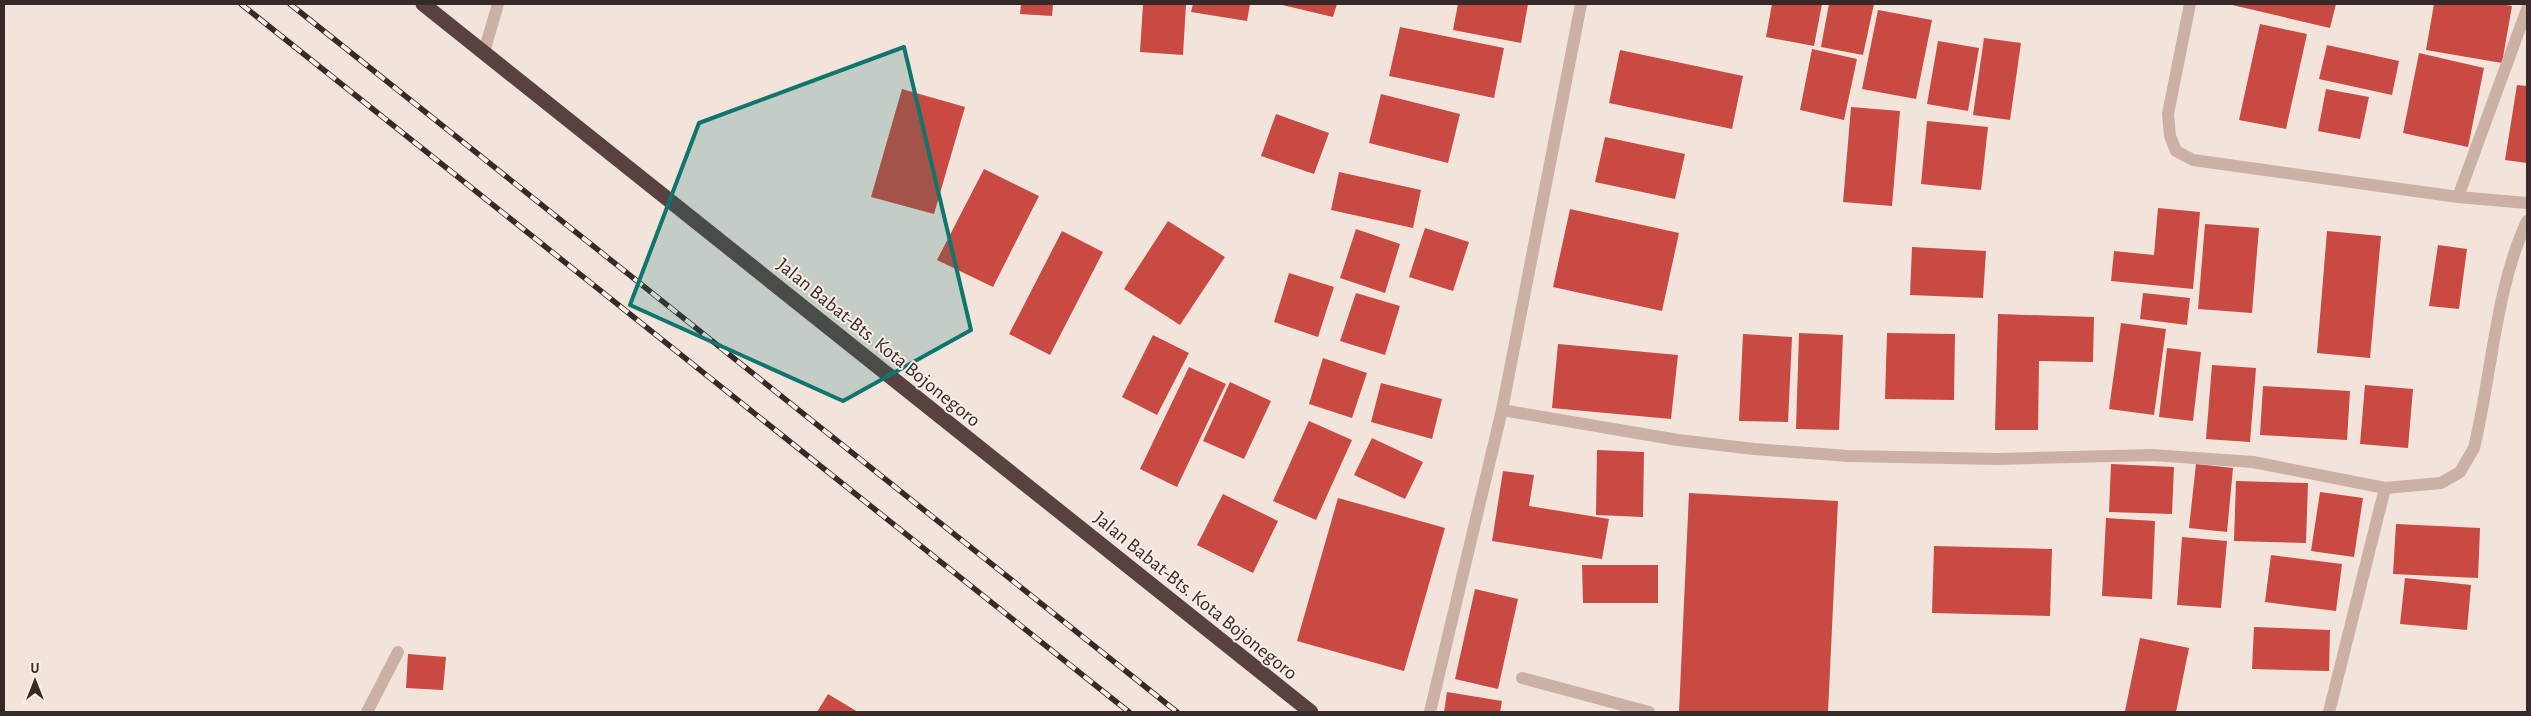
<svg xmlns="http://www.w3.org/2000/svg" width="2531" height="716" viewBox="0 0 2531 716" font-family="'Alegreya Sans',sans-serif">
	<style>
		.building { fill: #c94a42 }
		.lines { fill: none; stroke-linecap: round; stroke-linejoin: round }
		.minor { stroke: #cbb0a6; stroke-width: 12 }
		.highway { stroke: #58413e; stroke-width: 15 }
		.rail-casing { stroke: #372927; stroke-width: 5.5 }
		.rail { stroke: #faeee7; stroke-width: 4; stroke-dasharray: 11; stroke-linecap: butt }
		.marked { fill: #0f766e; fill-opacity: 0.2; stroke: #0f766e; stroke-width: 4; stroke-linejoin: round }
		.labels { text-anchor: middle; stroke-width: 4; stroke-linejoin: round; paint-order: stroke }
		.street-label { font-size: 20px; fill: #372927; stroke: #faeee7 }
	</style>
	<rect width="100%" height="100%" fill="#f2e3db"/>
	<path class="building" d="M1021,4H1053L1052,16L1020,14Z
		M1143,4H1186L1183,55L1140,52Z
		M1193,4H1250L1247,21L1191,12Z
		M1278,4H1337L1333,17Z
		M1458,4H1528L1521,43L1453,30Z
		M1772,4H1822L1814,46L1766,37Z
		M1829,4H1874L1863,55L1821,47Z
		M2228,4H2336L2330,28Z
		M2434,4H2501L2512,6L2502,63L2426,50Z
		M1878,10L1932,20L1916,99L1862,89Z
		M2260,24L2307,34L2286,129L2239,120Z
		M1400,27L1504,48L1494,98L1389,76Z
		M1984,38L2021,43L2010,120L1973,115Z
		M1938,41L1979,48L1968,111L1927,104Z
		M2327,45L2399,61L2392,95L2319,79Z
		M1812,49L1857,59L1844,120L1800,110Z
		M1620,50L1743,76L1732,129L1609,103Z
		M2419,53L2484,68L2468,147L2403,133Z
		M2517,85L2527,86V163L2505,160Z
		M902,89L965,107L934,214L871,197Z
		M2326,89L2369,97L2360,139L2318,131Z
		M1381,94L1460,114L1448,163L1369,143Z
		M1851,107L1900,111L1892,206L1843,202Z
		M1276,114L1329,133L1314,174L1261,156Z
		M1927,121L1988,127L1981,190L1921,184Z
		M1605,137L1685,154L1675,199L1595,182Z
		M984,169L1039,196L993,287L937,260Z
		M1339,172L1421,190L1413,228L1331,210Z
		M2158,208L2200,212L2193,289L2111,281L2114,251L2154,255Z
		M1570,209L1679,233L1662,311L1553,287Z
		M1168,221L1225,257L1180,325L1124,289Z
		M2205,224L2259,228L2252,313L2198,309Z
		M1425,228L1469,242L1453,291L1409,277Z
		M1356,229L1400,244L1385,293L1340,278Z
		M1062,231L1103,252L1050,355L1009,334Z
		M2327,231L2381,236L2370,358L2317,353Z
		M2438,245L2467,249L2459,309L2429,306Z
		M1912,247L1986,251L1983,298L1910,295Z
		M1289,273L1334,287L1318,337L1274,322Z
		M1356,293L1400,306L1385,355L1340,341Z
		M2143,293L2190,298L2187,325L2140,319Z
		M1998,314L2094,317L2093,362L2039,361L2038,430H1995Z
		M2121,323L2166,329L2154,415L2109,409Z
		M1799,333L1843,335L1839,430L1796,429Z
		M1887,333L1955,334L1954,400L1885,399Z
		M1743,334L1792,337L1788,422L1739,421Z
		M1153,335L1189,353L1157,415L1122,397Z
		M1558,344L1678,355L1671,419L1552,408Z
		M2167,348L2201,352L2193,421L2159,417Z
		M1323,358L1367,373L1352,418L1309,404Z
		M2212,365L2256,368L2250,442L2206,439Z
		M1189,367L1226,384L1177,487L1140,469Z
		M1230,382L1271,401L1244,459L1203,441Z
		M1381,383L1442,399L1432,439L1371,422Z
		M2365,385L2413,389L2408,448L2360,444Z
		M2263,386L2350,391L2347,440L2260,435Z
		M1309,421L1352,440L1316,520L1273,501Z
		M1372,438L1423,462L1405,499L1354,475Z
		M1597,450L1644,452L1643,517L1596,515Z
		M2111,464L2174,467L2172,514L2109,512Z
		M2196,464L2233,468L2227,532L2189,528Z
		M1503,471L1534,475L1529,506L1609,519L1602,559L1492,541Z
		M2236,481L2308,483L2306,543L2234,541Z
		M2320,492L2363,498L2354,557L2311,551Z
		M1689,493L1838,501L1828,712H1679Z
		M1223,494L1278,521L1253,573L1197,545Z
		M1338,498L1445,528L1404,671L1297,641Z
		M2106,518L2155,521L2152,599L2102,596Z
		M2396,524L2480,528L2478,578L2393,574Z
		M2182,537L2227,541L2221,608L2177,605Z
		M1934,546L2052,549L2050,616L1932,613Z
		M2271,555L2342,564L2336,611L2265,602Z
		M1582,565H1658V603H1583Z
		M2405,578L2471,585L2467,630L2400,624Z
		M1475,589L1518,599L1498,689L1455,679Z
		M2254,627L2330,630L2329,671L2252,669Z
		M2140,638L2189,648L2176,712L2125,711Z
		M408,654L446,657L443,690L406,688Z
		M1447,692L1502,701L1500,712H1444Z
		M828,694L858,712H817Z"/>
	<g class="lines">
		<path class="minor" d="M2190,4L2168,114L2170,136L2176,151L2193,160L2458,197L2527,203
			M484,52L498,4
			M2458,197L2527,9
			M1502,410L1678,440L1754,449L1848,456L1998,459L2152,455L2253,462L2385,488L2441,483L2460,472L2474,448C2492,374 2495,290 2527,221
			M1522,678L1649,712
			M367,712L398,652
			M1430,712L1502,410L1581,4
			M2329,712L2385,488"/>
		<path class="highway" d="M423,4L1311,712"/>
		<defs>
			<path id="rail" d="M241,4L1129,712
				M290,4L1177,712"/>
		</defs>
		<use href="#rail" class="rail-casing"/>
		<use href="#rail" class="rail"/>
	</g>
	<path class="marked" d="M904,47L971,330L843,401L630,305L699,123Z"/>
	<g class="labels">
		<g class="street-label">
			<text transform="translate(879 342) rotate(39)" y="7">Jalan Babat-Bts. Kota Bojonegoro</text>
			<text transform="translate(1196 595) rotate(39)" y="7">Jalan Babat-Bts. Kota Bojonegoro</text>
		</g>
	</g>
	<rect width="2531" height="716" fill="none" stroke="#372927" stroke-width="10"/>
	<g transform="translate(35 681)" stroke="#faeee7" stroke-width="4" paint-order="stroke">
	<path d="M0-4L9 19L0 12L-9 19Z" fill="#372927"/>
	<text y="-8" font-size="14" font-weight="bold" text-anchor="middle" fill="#372927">U</text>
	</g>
</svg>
